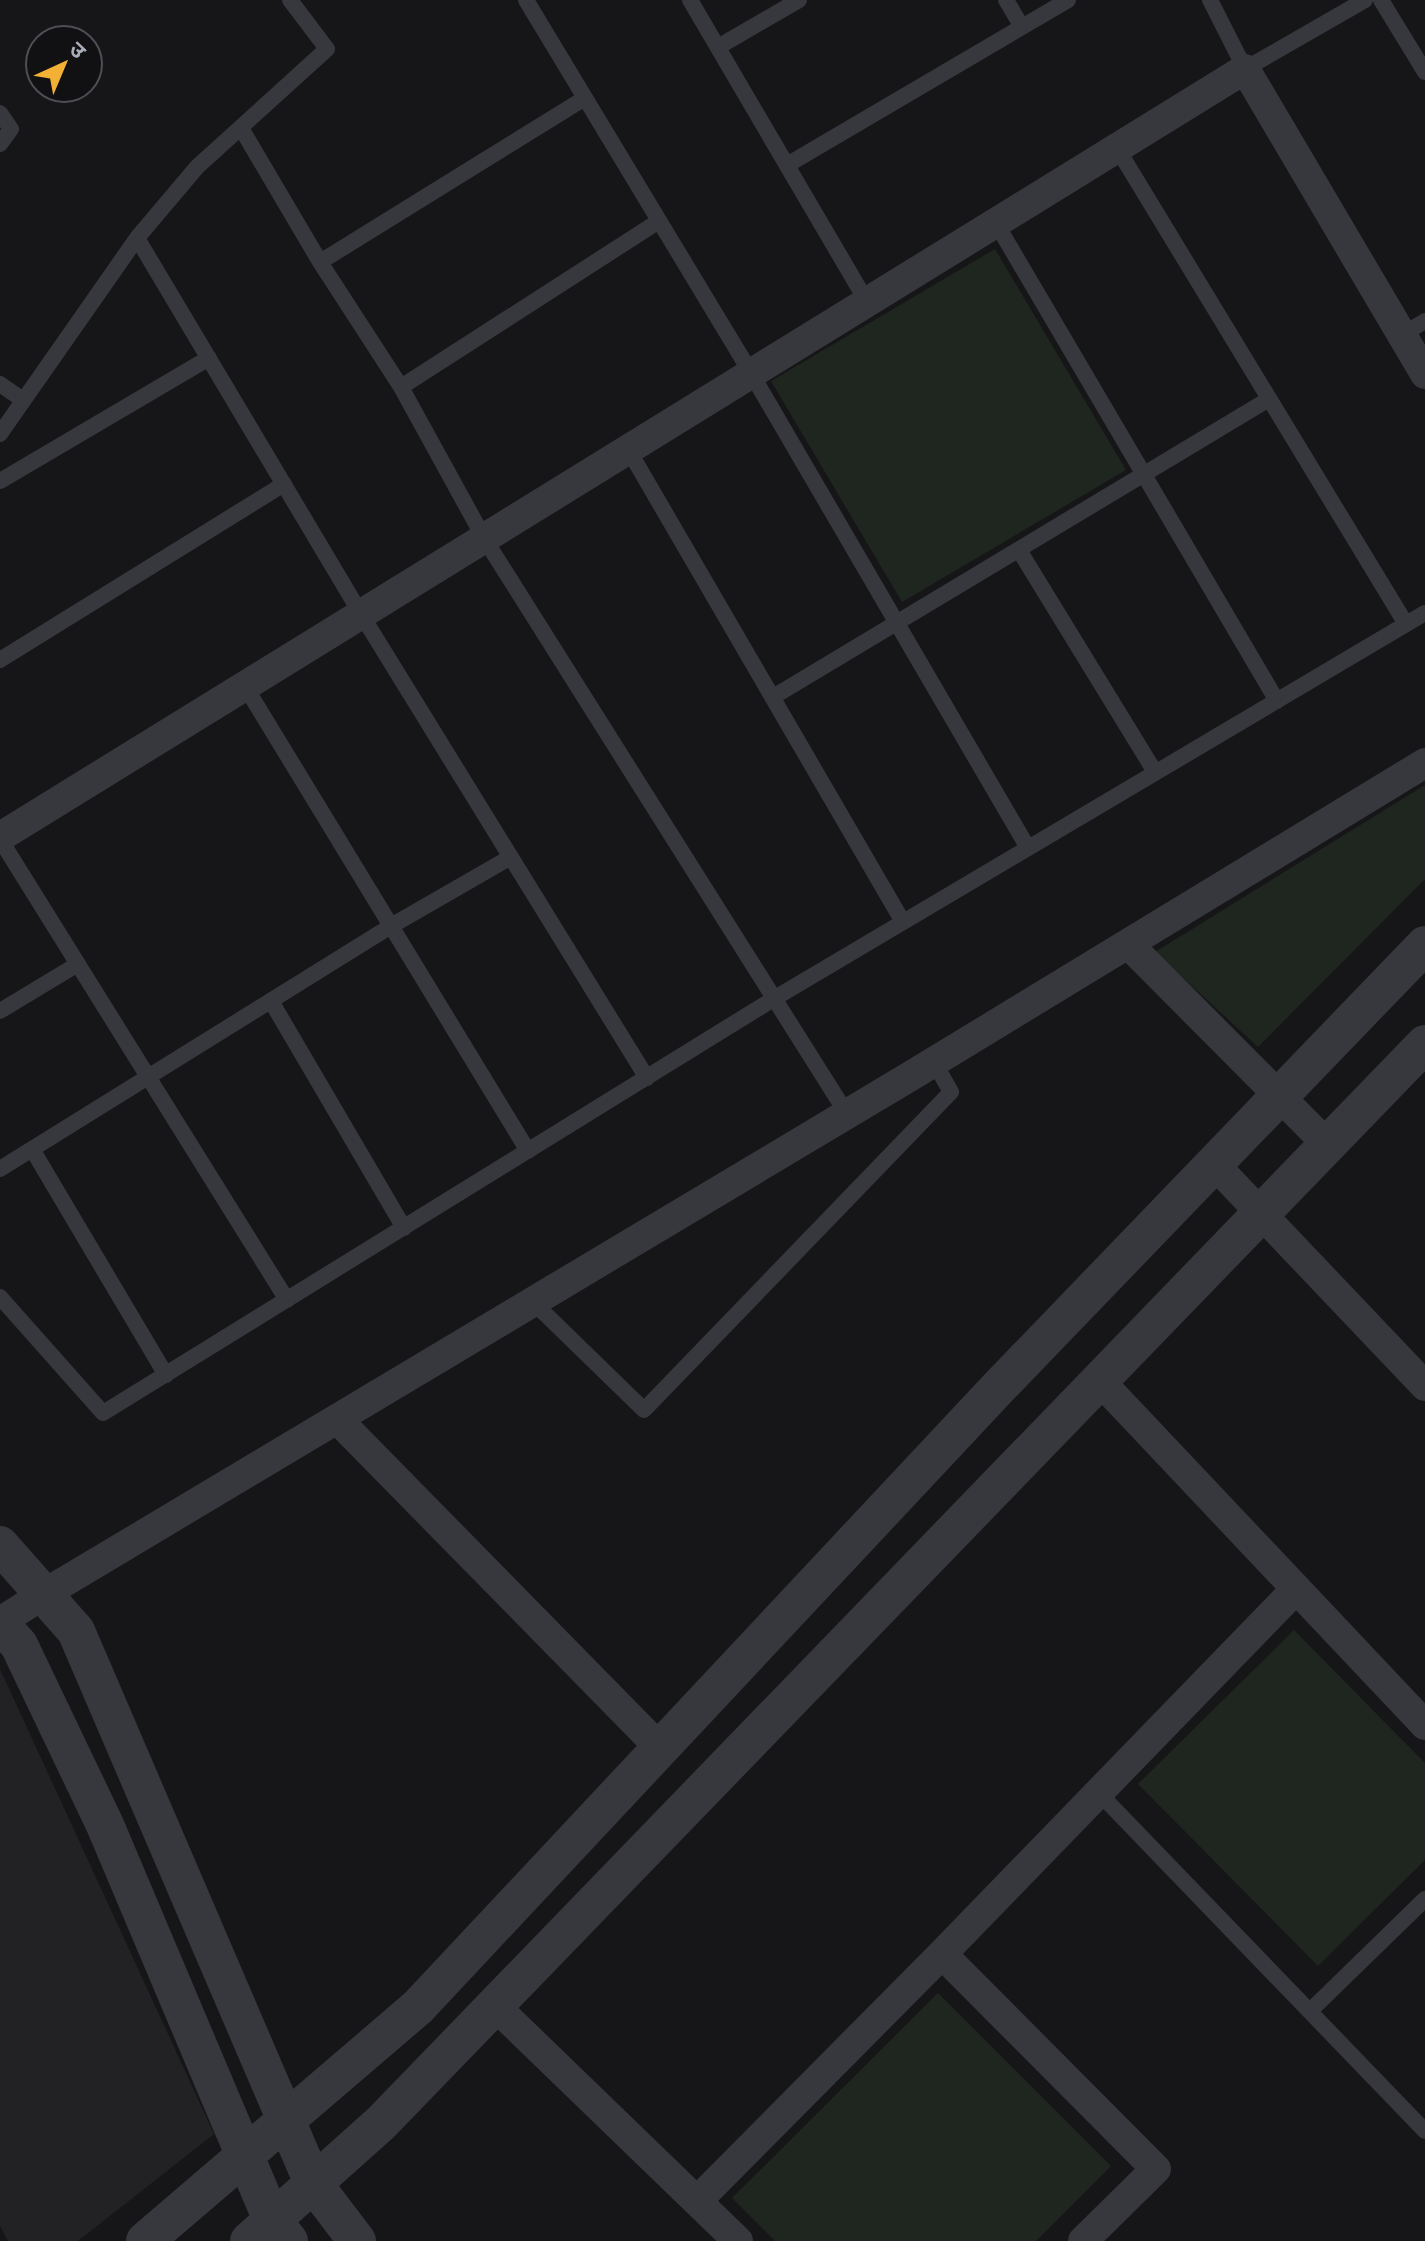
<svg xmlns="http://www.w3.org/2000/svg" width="1425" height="2241" viewBox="0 0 1425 2241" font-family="Commissioner,'Noto Sans Devanagari',sans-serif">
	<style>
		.built { fill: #222225 }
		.green { fill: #1e261f }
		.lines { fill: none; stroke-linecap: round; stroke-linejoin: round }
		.service { stroke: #37383d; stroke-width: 16 }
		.minor { stroke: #37383d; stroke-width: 30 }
		.tertiary { stroke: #37383d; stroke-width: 38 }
	</style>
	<rect width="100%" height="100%" fill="#161618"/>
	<path class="built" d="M0,1669L214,2134L78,2241H8L0,2226Z"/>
	<path class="green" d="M995,249L1126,470L902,602L771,381Z
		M1425,785V879L1258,1047L1155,952Z
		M1294,1630L1425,1763V1860L1318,1966L1138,1784Z
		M938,1993L1111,2166L1036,2241H775L732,2198Z"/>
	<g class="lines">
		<path class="service" d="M526,0L751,373L1028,848
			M690,0L867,302
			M1006,0L1022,27
			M1210,0L1245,69L1365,0
			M1381,0L1425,72
			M718,47L799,0
			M0,113L11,129L0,144
			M241,128L320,262L401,387L484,538L847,1114
			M1117,148L1406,624
			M787,165L1068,0
			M996,223L1277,701
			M137,238L361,614L647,1078
			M320,262L585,98
			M1402,335L1425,321
			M0,384L23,400
			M401,387L659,221
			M0,434L137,238L197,167L327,49L290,0
			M628,449L903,922
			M0,481L209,358
			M1019,550L1155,772
			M0,660L284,484
			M245,686L528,1151
			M773,697L1269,399
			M0,839L287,1300
			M271,1001L404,1228
			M0,1011L78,964
			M32,1149L166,1375
			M0,1169L391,926L511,857
			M0,1297L103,1413L775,998L1425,613
			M533,1302L644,1410L951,1092L934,1062
			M1099,1793L1425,2131
			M1310,2011L1425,1899"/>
		<path class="minor" d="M0,837L1245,69L1425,374
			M1128,944L1328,1145
			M1214,1164L1425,1386
			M1100,1381L1425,1725
			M337,1419L660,1748
			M0,1622L44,1594L909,1077L1425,763
			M942,1954L1156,2169L1083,2241
			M495,2006L738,2241
			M697,2201L942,1954L1296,1589"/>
		<path class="tertiary" d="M0,1545L76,1631L313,2183L357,2241
			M0,1624L19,1645L105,1825L272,2220L289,2241
			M145,2241L418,2007L997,1389L1425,945
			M249,2241L381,2123L1425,1044"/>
	</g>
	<g transform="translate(64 64) rotate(44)"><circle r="38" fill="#111113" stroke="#4d4f55" stroke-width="2"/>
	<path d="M0-6L14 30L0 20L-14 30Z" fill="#f2b134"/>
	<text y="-12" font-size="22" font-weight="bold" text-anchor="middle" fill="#a8adb8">उ</text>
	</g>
</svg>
